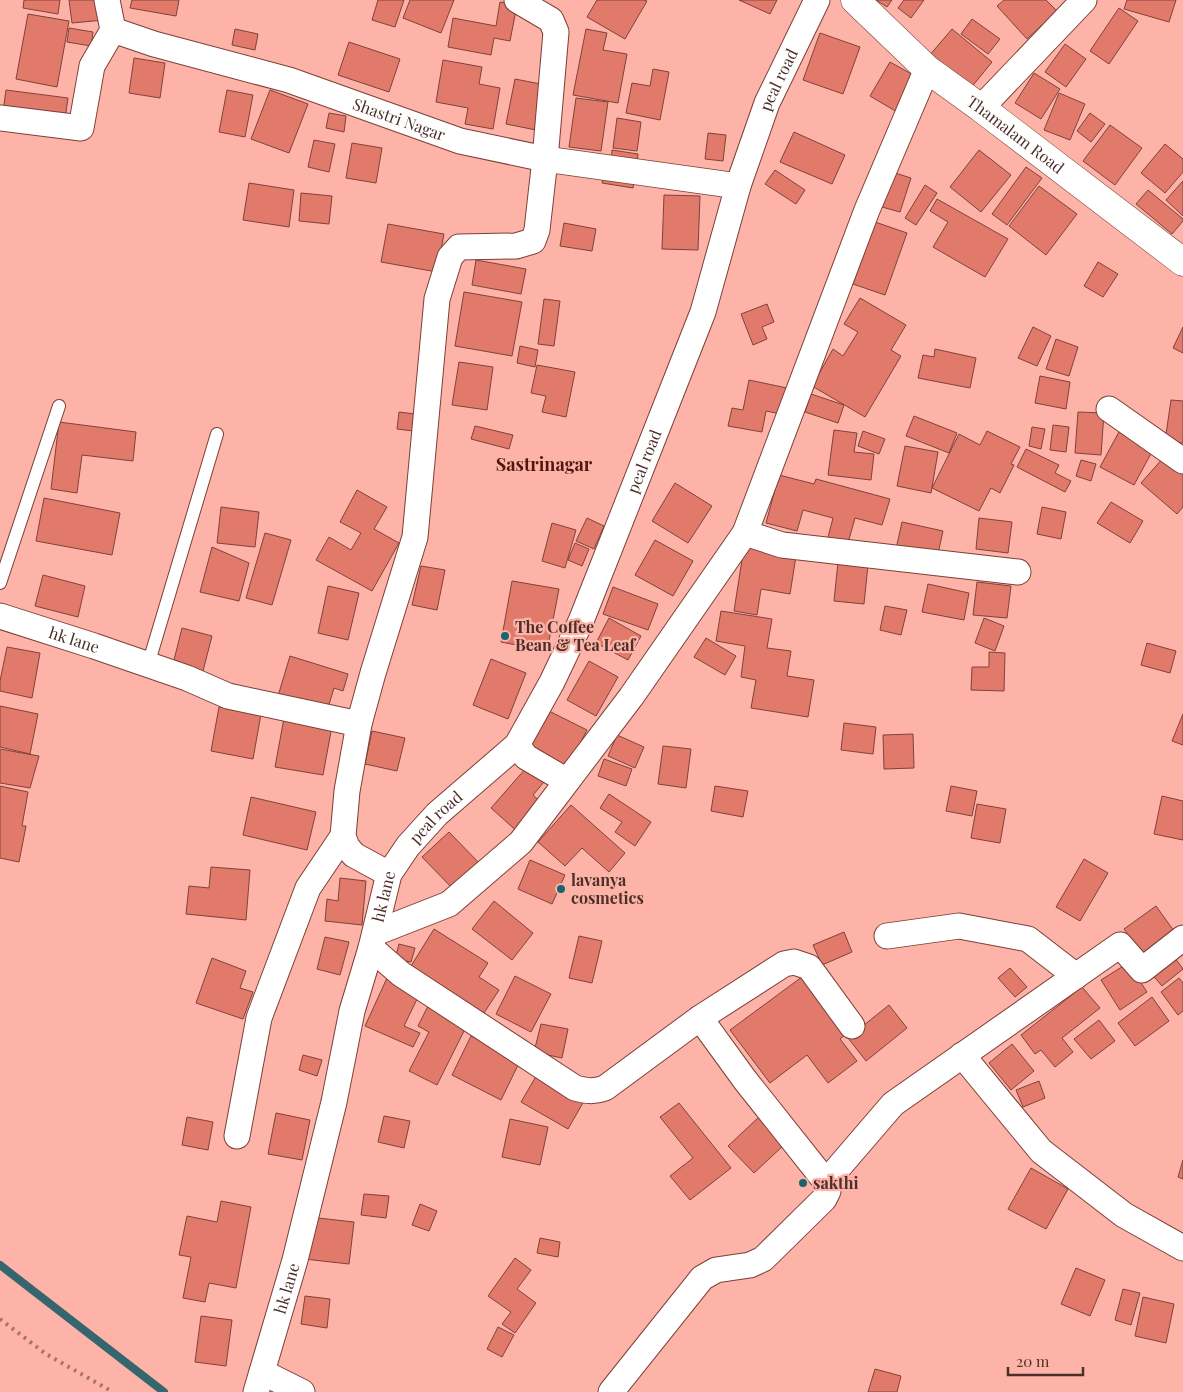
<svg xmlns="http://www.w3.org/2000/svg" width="1183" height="1392" viewBox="0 0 1183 1392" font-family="'Playfair Display',serif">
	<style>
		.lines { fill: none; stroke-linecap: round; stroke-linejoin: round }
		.stream { stroke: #36666d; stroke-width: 8 }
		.building { fill: #e17a6b; stroke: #804239 }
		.lane-casing { stroke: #7d3f36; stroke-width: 14 }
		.street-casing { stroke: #7d3f36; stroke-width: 27 }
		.secondary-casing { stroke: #7d3f36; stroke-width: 29 }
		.lane { stroke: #fff; stroke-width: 12 }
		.street { stroke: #fff; stroke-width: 25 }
		.secondary { stroke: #fff; stroke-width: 28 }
		.rail { stroke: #a47168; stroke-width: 4; stroke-dasharray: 2.5 5; stroke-linecap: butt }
		.poi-dot { fill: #18646f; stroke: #fdb3a7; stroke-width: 2 }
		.labels { text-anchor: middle; stroke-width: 4.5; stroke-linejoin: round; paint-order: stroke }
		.street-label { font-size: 16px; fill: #4c2f2a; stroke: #fdb3a7 }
		.poi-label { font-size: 16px; font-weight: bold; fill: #4c2f2a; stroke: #fdb3a7; text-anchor: start }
		.neighbourhood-label { font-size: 18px; font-weight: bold; fill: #501610; stroke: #fdb3a7 }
	</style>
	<rect width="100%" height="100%" fill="#fdb3a7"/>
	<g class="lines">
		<path class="stream" d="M0,1265L164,1392"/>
	</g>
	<path class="building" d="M24,0H60L58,14L23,8Z
		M69,0H102L104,20L72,23Z
		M132,0H179L176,16L130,8Z
		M378,0H404L395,27L372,20Z
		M410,0H454L441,33L403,18Z
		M597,0H644L647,1L625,39L587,17Z
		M739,0H777L770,14Z
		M876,0H892L887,7Z
		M904,0H924L911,18L898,8Z
		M1004,0H1046L1057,11L1027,39L997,6Z
		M1127,0H1176L1169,22L1124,9Z
		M500,2L517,5L510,41L494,38L491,55L448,47L453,18L496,26Z
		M1119,8L1138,21L1109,64L1090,51Z
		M28,14L69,21L57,87L16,79Z
		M972,19L1000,39L988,54L961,34Z
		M69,28L93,32L91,46L67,42Z
		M235,29L258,34L255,50L232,45Z
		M586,29L607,33L603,50L627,54L618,103L573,95Z
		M952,29L992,62L970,89L929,56Z
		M820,33L860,47L843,94L803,80Z
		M349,42L400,59L389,92L338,75Z
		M1065,44L1086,59L1066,87L1045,72Z
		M134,58L165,63L160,98L129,93Z
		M443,60L482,67L479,84L500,88L493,129L465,124L468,108L436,102Z
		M890,62L917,77L897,112L870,96Z
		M653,69L669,72L660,120L626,113L632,83L650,86Z
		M1034,73L1060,89L1041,119L1015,103Z
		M515,79L551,86L541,131L506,124Z
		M6,90L68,98L65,119L3,112Z
		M227,90L253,95L245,137L219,132Z
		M270,90L308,104L289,153L251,139Z
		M1059,93L1085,104L1070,140L1044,130Z
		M576,98L608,102L601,151L569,147Z
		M329,113L346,116L344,132L326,128Z
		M1090,113L1105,124L1091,142L1077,131Z
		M617,118L641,122L637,151L613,148Z
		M1110,125L1142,148L1115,185L1083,161Z
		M794,132L845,155L832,184L780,162Z
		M708,133L726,135L723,161L705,159Z
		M314,140L335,144L329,172L308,167Z
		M352,143L382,148L376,183L346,178Z
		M1165,144L1183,159V172L1165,193L1141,173Z
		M612,150L638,154L637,167L611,164Z
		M979,150L1011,175L981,212L950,187Z
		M1026,167L1042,178L1007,225L992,214Z
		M775,170L805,190L796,204L765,184Z
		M604,172L635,178L633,188L602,183Z
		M892,172L911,178L900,212L882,207Z
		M1183,181V216L1166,200Z
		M249,183L294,190L289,227L243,220Z
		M925,185L937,193L916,225L905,218Z
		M1039,186L1077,214L1046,255L1009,226Z
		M1148,190L1183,219V221L1172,234L1136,204Z
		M301,193L332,196L329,224L299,221Z
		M664,195L700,196L698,250L662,249Z
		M937,199L1008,239L985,277L933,247L948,222L930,211Z
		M875,222L907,233L885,295L853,284Z
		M564,223L596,229L592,251L560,246Z
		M388,224L444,234L437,272L381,262Z
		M476,260L526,269L521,294L472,285Z
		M1098,262L1118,274L1103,297L1084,286Z
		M464,292L522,302L512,356L455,346Z
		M860,298L906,325L891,350L901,356L865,417L812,386L833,349L843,356L858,332L844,324Z
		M544,299L560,301L554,346L538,344Z
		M767,304L774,322L762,327L767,339L753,345L741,314Z
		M1033,327L1051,336L1037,366L1018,358Z
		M1183,327V353L1173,348Z
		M1056,339L1078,347L1069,376L1046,369Z
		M520,346L538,350L535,367L517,363Z
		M935,349L976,358L970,388L918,378L923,355L934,357Z
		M459,362L493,367L487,410L452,405Z
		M537,365L575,372L566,417L542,412L546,396L531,393Z
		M1040,376L1070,382L1066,409L1035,403Z
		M749,380L787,388L781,414L766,411L762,432L728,426L732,408L743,410Z
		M811,394L844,405L838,423L805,412Z
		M1171,400L1183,401V443L1165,441Z
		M399,412L423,415L421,432L397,429Z
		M1078,412L1104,413L1101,455L1075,453Z
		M914,416L957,433L949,453L906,436Z
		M59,422L136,432L133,461L82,455L77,493L51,489Z
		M1053,425L1069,427L1066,452L1050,450Z
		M475,426L513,435L509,449L471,439Z
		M1032,427L1045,429L1041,449L1029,446Z
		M834,430L857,433L854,452L874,454L871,480L828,475Z
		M1120,430L1154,448L1134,485L1100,467Z
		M863,431L885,439L879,454L858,446Z
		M987,431L1020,447L1011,464L1014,465L1000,493L991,488L979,511L932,488L959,434L980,445Z
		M905,446L938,452L931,493L897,486Z
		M1026,449L1059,465L1055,473L1071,481L1065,492L1017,467Z
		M1164,457L1183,473V507L1177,514L1141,483Z
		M1081,460L1096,464L1091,481L1076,476Z
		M779,475L814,484L816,479L890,499L882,525L855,518L846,550L826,545L833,518L803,510L797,531L766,523Z
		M675,483L712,506L688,543L652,521Z
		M357,490L387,507L374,529L399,543L372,591L316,560L329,537L351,550L361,533L340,522Z
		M44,498L120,513L112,555L36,541Z
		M1111,502L1143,521L1130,543L1097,523Z
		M221,507L259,512L255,547L217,543Z
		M1042,507L1066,512L1061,539L1037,534Z
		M587,518L604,526L594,549L576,541Z
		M979,518L1012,522L1008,553L976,549Z
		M902,522L943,531L937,558L896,549Z
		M552,523L576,530L565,568L542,561Z
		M265,533L291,540L272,605L246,598Z
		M655,540L693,561L673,596L635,575Z
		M575,543L589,549L582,566L568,560Z
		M212,547L249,563L239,601L200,592Z
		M744,547L796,556L790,594L761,589L757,615L734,611Z
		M838,562L868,565L864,604L834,601Z
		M421,566L445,570L437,610L412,605Z
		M43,575L85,586L78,617L35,606Z
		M512,581L559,589L547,651L501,642Z
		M977,582L1011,586L1007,618L973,615Z
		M928,584L969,593L964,620L922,612Z
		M328,586L359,593L348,640L318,633Z
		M613,587L658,604L648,630L603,614Z
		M885,606L907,610L901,635L880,630Z
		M721,611L772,619L767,648L791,651L787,676L814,680L808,717L751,708L756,680L741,677L745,646L716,641Z
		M609,618L641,636L628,660L596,643Z
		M984,618L1004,626L995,651L975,643Z
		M182,628L212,636L203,671L173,664Z
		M706,638L736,656L725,675L694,657Z
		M1147,643L1176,651L1170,673L1141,665Z
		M7,647L40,653L32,698L0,691V681Z
		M989,652L1005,653L1004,691L971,690L972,667H989Z
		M290,656L348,674L343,691L334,688L327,711L278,696Z
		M491,659L526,673L508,719L473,705Z
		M589,661L618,677L596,716L567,700Z
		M0,706L38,714L30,754L0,747Z
		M219,707L261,714L253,759L211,751Z
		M549,711L587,730L565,773L527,754Z
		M1183,714V745L1172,741Z
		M284,718L332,726L323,775L275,767Z
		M844,723L876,727L873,754L841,750Z
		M372,731L405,738L397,771L365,764Z
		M913,734L914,768L884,769L883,735Z
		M617,735L644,747L635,768L608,756Z
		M663,746L691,749L686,788L658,784Z
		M0,749L39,756L30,788L0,783Z
		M604,759L632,769L626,786L598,776Z
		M527,767L544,782L533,795L545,806L520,834L491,808Z
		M0,786L28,792L22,826H26L19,862L0,858Z
		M715,786L748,791L743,817L711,811Z
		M951,786L977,791L972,816L946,811Z
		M609,794L651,822L635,846L615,832L622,822L600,808Z
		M1162,796L1183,801V840L1154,834Z
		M251,797L316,812L307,850L243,835Z
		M977,804L1006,809L1000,843L971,838Z
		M571,805L625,853L609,872L582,848L565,866L538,842Z
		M449,832L482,866L455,891L422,857Z
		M1084,859L1108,873L1080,921L1056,907Z
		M530,860L565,875L552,904L518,889Z
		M211,867L250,870L246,920L186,914L189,886L209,888Z
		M340,878L366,881L362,925L325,921L327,899L338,901Z
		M494,901L533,933L512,960L472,929Z
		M1156,906L1174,931L1142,954L1124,929Z
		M434,929L488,963L479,977L499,990L484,1013L411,966Z
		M844,932L852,952L822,965L813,945Z
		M579,936L602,941L592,983L569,978Z
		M325,937L349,942L340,975L317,969Z
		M399,944L415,948L411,962L395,959Z
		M1172,954L1183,969L1162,986L1150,972Z
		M212,958L246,971L240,988L253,992L243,1019L196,1003Z
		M1128,963L1147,992L1120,1010L1101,980Z
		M1010,968L1027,987L1015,997L998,978Z
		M806,974L850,1031L840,1039L857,1061L828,1083L807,1055L770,1083L730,1030Z
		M515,976L551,994L531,1032L496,1014Z
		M387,978L420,993L404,1026L420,1033L413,1047L365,1026Z
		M1179,978L1183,983V1011L1178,1015L1161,992Z
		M1082,987L1100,1008L1062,1038L1073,1052L1055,1067L1041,1050L1035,1054L1021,1035Z
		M1152,997L1169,1021L1135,1046L1118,1023Z
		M429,1004L468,1023L437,1085L409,1071L429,1032L418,1026Z
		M889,1005L907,1028L866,1061L848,1038Z
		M1099,1020L1115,1041L1091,1059L1074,1039Z
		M541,1024L568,1029L562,1058L534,1052Z
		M471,1036L520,1061L501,1100L452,1075Z
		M1012,1044L1034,1071L1011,1090L989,1063Z
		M303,1055L322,1060L317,1076L299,1070Z
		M538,1073L584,1101L568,1129L521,1102Z
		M1039,1081L1045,1098L1023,1107L1016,1090Z
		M679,1103L731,1168L690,1200L670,1176L693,1158L660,1117Z
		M276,1113L310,1120L302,1160L268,1154Z
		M384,1116L410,1121L404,1148L378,1142Z
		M187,1117L213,1122L208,1150L182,1145Z
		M759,1117L785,1144L754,1173L728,1146Z
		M510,1119L548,1127L540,1165L502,1157Z
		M1183,1160V1179L1178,1177Z
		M1031,1168L1068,1189L1046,1229L1008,1209Z
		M364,1194L389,1196L386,1218L361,1215Z
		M221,1201L251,1207L236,1288L209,1283L205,1302L183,1298L191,1257L179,1255L187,1216L217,1222Z
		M420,1204L437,1211L429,1231L412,1225Z
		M309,1217L354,1222L349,1264L304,1259Z
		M540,1238L560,1242L558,1257L537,1253Z
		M515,1258L531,1270L517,1289L536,1303L515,1333L502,1324L511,1312L488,1296Z
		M1076,1268L1105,1280L1090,1316L1061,1304Z
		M1123,1289L1140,1293L1131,1325L1115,1320Z
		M305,1296L330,1299L327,1328L301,1324Z
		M1143,1297L1174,1304L1166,1343L1135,1336Z
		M201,1316L232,1320L226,1366L195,1362Z
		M498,1327L514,1335L502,1357L487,1349Z
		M875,1369L901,1376L897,1392H868Z"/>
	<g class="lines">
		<defs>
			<path id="lane" d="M0,583L59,406
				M148,665L217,434"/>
			<g id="street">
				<path d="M107,0L113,30"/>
				<path id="s1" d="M113,30L154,44L289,80L460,141L545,159L556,32L551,20L517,0"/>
				<path d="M981,108L1084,0"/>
				<path d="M0,118L81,128L92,66L113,30"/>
				<path d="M1109,409L1183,461"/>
				<path d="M745,533L782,545L1018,572"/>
				<path id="s2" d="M0,616L94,646L187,678L228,696L359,724L347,791L343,836L347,847L354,855L389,874"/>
				<path d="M359,724L373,673L415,537L437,299L450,257L459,247L516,246L533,241L537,230L545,159L738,186"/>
				<path d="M517,745L526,757L567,781"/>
				<path d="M375,933L449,904L521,842L631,697L745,533L867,210L927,69"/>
				<path d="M887,936L959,926L1028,939L1076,976"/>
				<path d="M371,948L401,974L575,1088C587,1091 593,1092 605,1088L700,1018L784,964L794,962L809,967L852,1026"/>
				<path d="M962,1055L1041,1151L1124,1215L1183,1248"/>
				<path d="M237,1136L259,1018L308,888L343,836"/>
				<path d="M826,1182L893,1104L1120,945L1142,970L1183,938"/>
				<path d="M262,1372L302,1392"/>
				<path id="s3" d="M256,1392L295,1260L334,1102L352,1011L371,948L389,874L408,846L437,814L517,745L552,682L581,621L703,312L738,186L767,103L817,0"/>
				<path d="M611,1392L702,1278L716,1270L750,1265L763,1259L824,1199L828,1191L826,1182L745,1080L700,1018"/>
			</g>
			<g id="secondary">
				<path id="s4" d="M855,0L927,69L981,108L1183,262"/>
			</g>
		</defs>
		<use href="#lane" class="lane-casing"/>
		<use href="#street" class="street-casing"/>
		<use href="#secondary" class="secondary-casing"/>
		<use href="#lane" class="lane"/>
		<use href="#street" class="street"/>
		<use href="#secondary" class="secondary"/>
		<path class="rail" d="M0,1319L46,1354L113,1392"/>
	</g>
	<g class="poi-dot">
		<circle cx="505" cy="636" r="5"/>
		<circle cx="561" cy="889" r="5"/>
		<circle cx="803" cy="1183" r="5"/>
	</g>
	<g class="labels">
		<g class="street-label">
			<text dy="6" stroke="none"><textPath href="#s3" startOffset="1434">peal road</textPath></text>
			<text dy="6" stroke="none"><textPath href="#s1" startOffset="300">Shastri Nagar</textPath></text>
			<text dy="6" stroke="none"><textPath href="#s4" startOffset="210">Thamalam Road</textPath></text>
			<text dy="6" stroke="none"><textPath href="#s3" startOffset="1029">peal road</textPath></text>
			<text dy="6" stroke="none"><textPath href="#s2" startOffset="78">hk lane</textPath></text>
			<text dy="6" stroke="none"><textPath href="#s3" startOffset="609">peal road</textPath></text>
			<text dy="6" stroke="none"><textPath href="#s3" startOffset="512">hk lane</textPath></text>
			<text dy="6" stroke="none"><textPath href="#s3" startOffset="108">hk lane</textPath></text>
		</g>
		<g class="poi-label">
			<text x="515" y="633">The Coffee<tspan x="515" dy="18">Bean &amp; Tea Leaf</tspan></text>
			<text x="571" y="886">lavanya<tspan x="571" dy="18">cosmetics</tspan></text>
			<text x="813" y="1189">sakthi</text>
		</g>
		<g class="neighbourhood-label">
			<text x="544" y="471">Sastrinagar</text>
		</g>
	</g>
	<path d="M1008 1367v8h75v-8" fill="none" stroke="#4c2f2a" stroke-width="2.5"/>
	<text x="1016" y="1367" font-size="15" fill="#4c2f2a" stroke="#fdb3a7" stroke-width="4" paint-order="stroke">20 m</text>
</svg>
